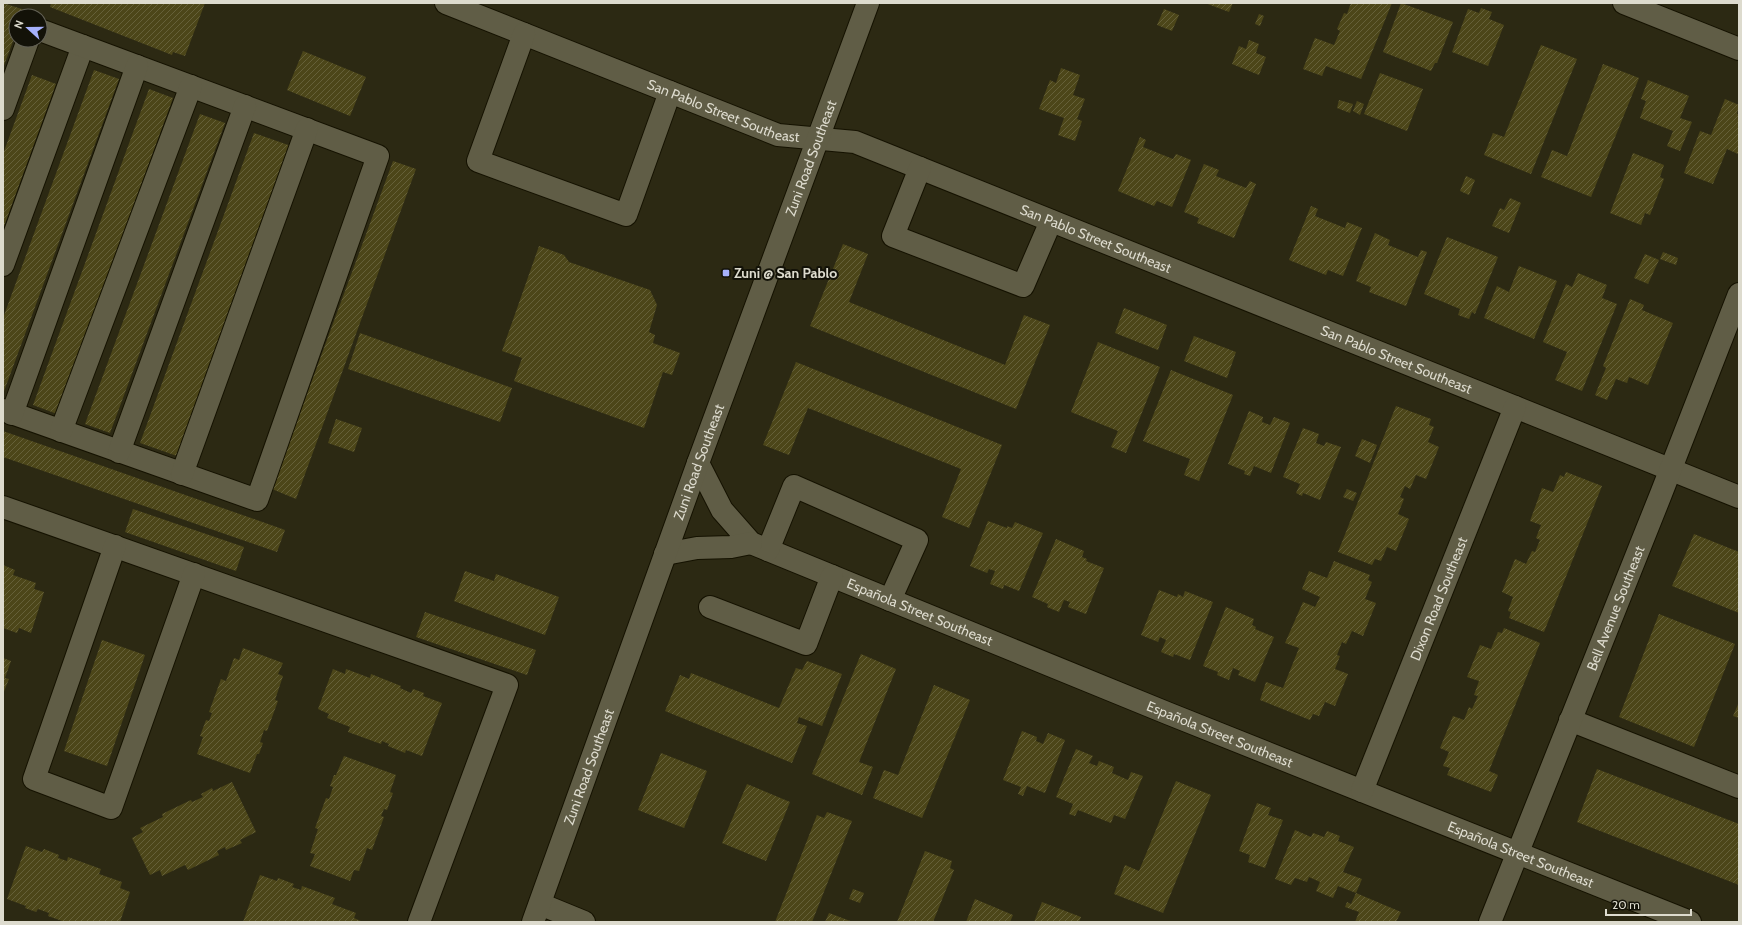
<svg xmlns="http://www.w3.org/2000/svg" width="1742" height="925" viewBox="0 0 1742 925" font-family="Cabin,sans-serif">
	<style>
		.building { fill: url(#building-hatch) }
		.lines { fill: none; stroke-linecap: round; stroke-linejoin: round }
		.minor-casing { stroke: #151200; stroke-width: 24 }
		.minor { stroke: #605d46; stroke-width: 22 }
		.poi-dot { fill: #a6b1fc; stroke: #131208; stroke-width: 1.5 }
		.labels { text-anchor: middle; stroke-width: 4; stroke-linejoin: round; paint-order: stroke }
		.street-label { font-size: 14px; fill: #dddbce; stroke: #131208 }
		.poi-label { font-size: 14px; font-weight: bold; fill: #dddbce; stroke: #131208; text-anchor: start }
	</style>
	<defs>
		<pattern id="building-hatch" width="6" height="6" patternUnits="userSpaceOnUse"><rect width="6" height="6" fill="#4c4619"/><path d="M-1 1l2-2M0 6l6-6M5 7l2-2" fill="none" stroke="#656039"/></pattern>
	</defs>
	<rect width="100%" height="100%" fill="#2c2913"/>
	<path class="building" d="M3,3L25,10L22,16H16V33L3,68Z
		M51,3H205L185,56L173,52L172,55L50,7Z
		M1205,3H1233L1229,12Z
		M1351,3H1392L1361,79L1326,66L1322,76L1303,69L1315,38L1334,45L1340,31L1337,29L1344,13L1347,14Z
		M1401,3L1453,22L1437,63H1435L1431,71L1383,52Z
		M1481,8L1492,12L1489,19L1504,25L1488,66L1452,52L1468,9L1479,13Z
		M1164,9L1179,15L1172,31L1157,25Z
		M1259,14L1264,16L1260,26L1255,24Z
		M1249,40L1259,44L1256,53L1266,57L1259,75L1232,64L1239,46L1246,49Z
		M1541,45L1577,59L1531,174L1484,155L1493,133L1504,137Z
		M303,51L366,77L350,116L287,90Z
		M1603,64L1639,78L1591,197L1541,177L1552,150L1567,156Z
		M1061,68L1080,75L1073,95L1085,99L1077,119L1082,121L1075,141L1058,135L1064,118L1039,109L1050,80L1056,83Z
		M94,70L119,79L3,394V318Z
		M1380,73L1423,89L1407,131L1364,114Z
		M32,75L56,84L3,229V154Z
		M1648,80L1689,96L1680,118L1692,122L1680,151L1667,146L1673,131L1640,118L1646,101L1641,99Z
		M149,89L173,98L57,414L33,405Z
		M1725,99L1739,105L1737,114H1739V152L1738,154L1727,149L1713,184L1684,173L1700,131L1711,135Z
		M1339,100L1353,104L1350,113L1337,108Z
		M1357,101L1364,104L1360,115L1353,111Z
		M200,114L225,123L110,433L85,424Z
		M254,133L291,146L177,456L140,443Z
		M1140,137L1146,140L1143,147L1173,159L1176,154L1191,160L1172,207L1157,201L1154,206L1118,191Z
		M1633,153L1664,165L1660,177L1664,179L1650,215L1645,213L1641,225L1610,213Z
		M393,161L416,169L296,499L272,489Z
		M1204,164L1219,170L1216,176L1246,188L1250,181L1256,184L1234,238L1197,223L1199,218L1184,212Z
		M1466,176L1475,180L1469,195L1460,191Z
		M1510,198L1521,203L1509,233L1492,226L1500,208L1504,210Z
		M1311,206L1318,209L1315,216L1345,228L1347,222L1362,228L1343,276L1328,270L1326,275L1289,260Z
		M1375,233L1390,240L1388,245L1418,257L1421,250L1427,252L1406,306L1369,292L1371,287L1356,281Z
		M1447,237L1498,257L1475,314L1472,312L1469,319L1458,315L1460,309L1424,294Z
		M843,244L868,254L849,302L1005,365L1024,315L1050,325L1016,409L810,326Z
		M539,246L564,255L569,262L650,290L657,305L649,332L655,335L653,343L680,353L672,375L663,372L644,428L514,381L522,358L502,351Z
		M1663,252L1678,258L1676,265L1660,259Z
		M1645,254L1659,260L1648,284L1634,278Z
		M1519,266L1557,281L1534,339L1484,318L1497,286L1509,292Z
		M1578,273L1607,285L1602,298L1617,304L1582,391L1555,380L1567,352L1543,342L1566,284L1572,287Z
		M1630,299L1644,305L1642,310L1673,323L1648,385L1629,377L1627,383L1616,379L1607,400L1595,395L1606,368L1603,366Z
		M1124,308L1167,325L1158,350L1115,333Z
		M360,333L512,388L500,422L348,369Z
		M1194,336L1236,352L1227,378L1184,361Z
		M1098,342L1160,367L1126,453L1111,447L1118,431L1071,412Z
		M796,362L1002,445L969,528L942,517L961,469L808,408L789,455L763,445Z
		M1171,370L1233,395L1199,481L1184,475L1190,459L1143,441Z
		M1396,406L1431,419L1429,425L1434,427L1428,442L1439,447L1426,479L1416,475L1410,489L1405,486L1400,497L1404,499L1398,514L1409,519L1396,551L1387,547L1381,561L1375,559L1372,565L1338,552Z
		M1249,411L1263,417L1262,422L1270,425L1274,417L1290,423L1271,473L1254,466L1250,476L1244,474L1245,471L1228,464Z
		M336,419L362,428L354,452L328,443Z
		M1303,428L1319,434L1316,443L1324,446L1326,442L1341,447L1320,500L1303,493L1302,496L1296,493L1300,484L1283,477Z
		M3,431L285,530L277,552L3,457Z
		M1362,439L1377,445L1370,463L1355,456Z
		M1566,472L1602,486L1544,632L1509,618L1511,612L1508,611L1513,597L1502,592L1515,559L1526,564L1532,551L1535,552L1540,540L1536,538L1541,525L1530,521L1542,488L1553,492L1560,475L1564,477Z
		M1347,489L1357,493L1353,501L1343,497Z
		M133,509L244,547L236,571L125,532Z
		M988,521L1007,528V526L1012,528L1015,522L1043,533L1019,591L1004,585L1003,589L990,584L995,571L989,569L987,573L970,566Z
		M1694,534L1739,552V613L1672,586Z
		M1056,539L1084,551L1082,557L1087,559L1086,561L1104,568L1086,614L1068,607L1070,602L1064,600L1059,612L1047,607L1048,604L1032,597Z
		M1334,561L1370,575L1368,580L1372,582L1365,599L1376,603L1363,636L1352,631L1346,644L1342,642L1337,655L1340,656L1335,669L1348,674L1335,706L1325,702L1319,716L1313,714L1310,720L1260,700L1266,682L1283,688L1299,648L1285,643L1303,602L1315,607L1320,597L1302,589L1309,571L1327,578Z
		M3,565L15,570L13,575L36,583L34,589L44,592L31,633L19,628L17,633L3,628Z
		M465,571L494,581L496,574L559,597L545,635L454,601Z
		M1159,590L1177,597L1178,594L1183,597L1185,591L1213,602L1190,660L1174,654L1173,657L1161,652L1166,640L1160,637L1158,642L1141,635Z
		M1226,607L1254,619L1252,625L1256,627L1255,629L1274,637L1255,682L1238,675L1240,671L1233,668L1229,680L1217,675L1218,672L1203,666Z
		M425,612L536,650L527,675L416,637Z
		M1659,614L1735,644L1694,747L1619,717Z
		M1504,628L1540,643L1489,771L1498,775L1491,792L1447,775L1450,768L1443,766L1449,752L1440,748L1453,716L1464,720L1469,707L1472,709L1478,696L1474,695L1479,681L1467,677L1480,645L1491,649L1498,632L1502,633Z
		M102,640L145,655L107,766L64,751Z
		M243,648L283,663L278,674L283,676L275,700L278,701L267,731L264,730L260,742L263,743L259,754H257L250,773L197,754L203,737L200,736L206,720L209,721L212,713L209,712L221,679L226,681L234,658L239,660Z
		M861,654L896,669L859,762L873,767L862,795L812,774Z
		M3,658L11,661L5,678L9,679L3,694Z
		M807,661L842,674L822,726L799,717L797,723L807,726L792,763L665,711L680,675L689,679L691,673L779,708L796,668L802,670Z
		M333,669L345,674L346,669L370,678L371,674L401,686L400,688L411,693L413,689L424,693L423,696L442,703L422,756L406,750L405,753L388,746L389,744L382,741L381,744L348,732L350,727L327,718L329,714L318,709Z
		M934,685L970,700L922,818L873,798L884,770L898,775Z
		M1739,702V718L1733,716Z
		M1022,731L1037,737L1036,741L1043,744L1048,733L1065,740L1045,793L1027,786L1023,796L1018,794L1021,787L1003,780Z
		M1076,749L1093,756L1089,763L1097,766L1099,761L1114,767L1112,773L1128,780L1131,772L1143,776L1125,819L1114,815L1111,823L1078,810L1075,816L1069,814L1073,804L1056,797Z
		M661,753L707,771L684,828L638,810Z
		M344,756L396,775L390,792L393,793L387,810L384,809L381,816L384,817L372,850L367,848L359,871L354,870L350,881L310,866L315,854L310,853L318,829L315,828L326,798L329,799L333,787L330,786L334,775H336Z
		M1597,769L1739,824V885L1577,822Z
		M1176,781L1211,795L1163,913L1114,894L1125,865L1139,871Z
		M232,782L256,832L240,840L242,843L226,850L225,847L217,851L219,855L188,870L185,865L162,876L160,870L150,875L132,838L143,832L140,828L163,817L162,814L191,800L192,802L203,797L201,794L212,788L213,791Z
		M747,784L790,802L766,861L722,843Z
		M1257,803L1271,808L1268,815L1283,820L1265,868L1248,862L1250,855L1239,851Z
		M827,812L852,821L812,922H775L817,815L824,818Z
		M1295,830L1311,837L1313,833L1324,837L1327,831L1340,836L1338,841L1354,847L1343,872L1362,879L1356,893L1338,886L1333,898L1316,891L1320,882L1309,877L1307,882L1295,878L1291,885L1275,879Z
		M26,846L42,852L44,849L59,855L58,858L67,861L68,857L101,869L99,874L122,882L120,888L130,892L120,922H65L48,916L49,913L38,909L36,912L25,908L26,906L7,899Z
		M925,851L952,861L950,868L954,870L933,922H897Z
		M260,875L277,881L278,878L294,884L292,887L301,890L302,886L335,898L332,904L356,913L354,918L363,922H243Z
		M853,889L864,893L860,903L849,899Z
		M1356,893L1401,912L1396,922H1355L1359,912L1345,907L1347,902L1351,904Z
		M975,899L1013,915L1010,922H966Z
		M1042,902L1081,917L1079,922H1034Z
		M829,913L853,922H825Z"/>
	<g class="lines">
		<defs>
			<g id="minor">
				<path id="s1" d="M446,3L778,135L855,142L1739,497"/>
				<path d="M1624,3L1739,49"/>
				<path d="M524,34L478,161L626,215L670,92"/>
				<path d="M3,109L28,40"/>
				<path d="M920,168L893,236L1023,286L1051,221"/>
				<path d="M3,265L83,46"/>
				<path d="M3,410L257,500L378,156L40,30"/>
				<path d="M12,414L137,66"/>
				<path d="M61,431L191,86"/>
				<path d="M119,452L245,106"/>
				<path id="s2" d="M698,463L722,510L751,543L1167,713L1690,922"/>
				<path d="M182,474L307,129"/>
				<path d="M3,507L507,685L419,922"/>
				<path d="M115,546L34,779L111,808L194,574"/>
				<path d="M768,550L794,486L917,540L890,600"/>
				<path d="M665,554L697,548L731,547L751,543"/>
				<path d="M710,607L806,644L832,576"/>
				<path d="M1570,720L1739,787"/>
				<path id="s3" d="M1362,791L1515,407"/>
				<path d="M540,904L584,922"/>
				<path id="s4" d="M533,922L698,463L868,3"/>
				<path id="s5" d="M1490,922L1661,494L1739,294"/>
			</g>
		</defs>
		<use href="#minor" class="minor-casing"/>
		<use href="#minor" class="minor"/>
	</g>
	<rect class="poi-dot" x="722" y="269" width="8" height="8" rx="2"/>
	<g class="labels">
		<g class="street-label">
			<text dy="5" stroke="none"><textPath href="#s1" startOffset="298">San Pablo Street Southeast</textPath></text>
			<text dy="5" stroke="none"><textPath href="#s4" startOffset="813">Zuni Road Southeast</textPath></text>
			<text dy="5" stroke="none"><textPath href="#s1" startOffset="694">San Pablo Street Southeast</textPath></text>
			<text dy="5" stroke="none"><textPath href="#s1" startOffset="1018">San Pablo Street Southeast</textPath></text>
			<text dy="5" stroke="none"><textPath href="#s4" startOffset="489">Zuni Road Southeast</textPath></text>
			<text dy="5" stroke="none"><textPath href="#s3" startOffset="207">Dixon Road Southeast</textPath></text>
			<text dy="5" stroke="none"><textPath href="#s5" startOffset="338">Bell Avenue Southeast</textPath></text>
			<text dy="5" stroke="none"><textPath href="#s2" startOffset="279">Española Street Southeast</textPath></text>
			<text dy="5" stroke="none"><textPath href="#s2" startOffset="603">Española Street Southeast</textPath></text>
			<text dy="5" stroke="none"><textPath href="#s4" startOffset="165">Zuni Road Southeast</textPath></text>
			<text dy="5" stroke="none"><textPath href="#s2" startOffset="927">Española Street Southeast</textPath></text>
		</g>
		<g class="poi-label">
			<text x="734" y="278">Zuni @ San Pablo</text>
		</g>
	</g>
	<rect width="1742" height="925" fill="none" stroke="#dddbce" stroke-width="8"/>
	<g transform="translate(28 28) rotate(291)"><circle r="19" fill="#131208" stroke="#646257"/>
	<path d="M0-3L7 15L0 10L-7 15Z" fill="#a6b1fc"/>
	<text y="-6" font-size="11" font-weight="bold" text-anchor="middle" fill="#dddbce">N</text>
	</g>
	<path d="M1606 909v6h85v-6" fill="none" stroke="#dddbce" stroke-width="2"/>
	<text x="1612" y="909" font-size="12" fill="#dddbce" stroke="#131208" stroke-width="3" paint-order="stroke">20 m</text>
</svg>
